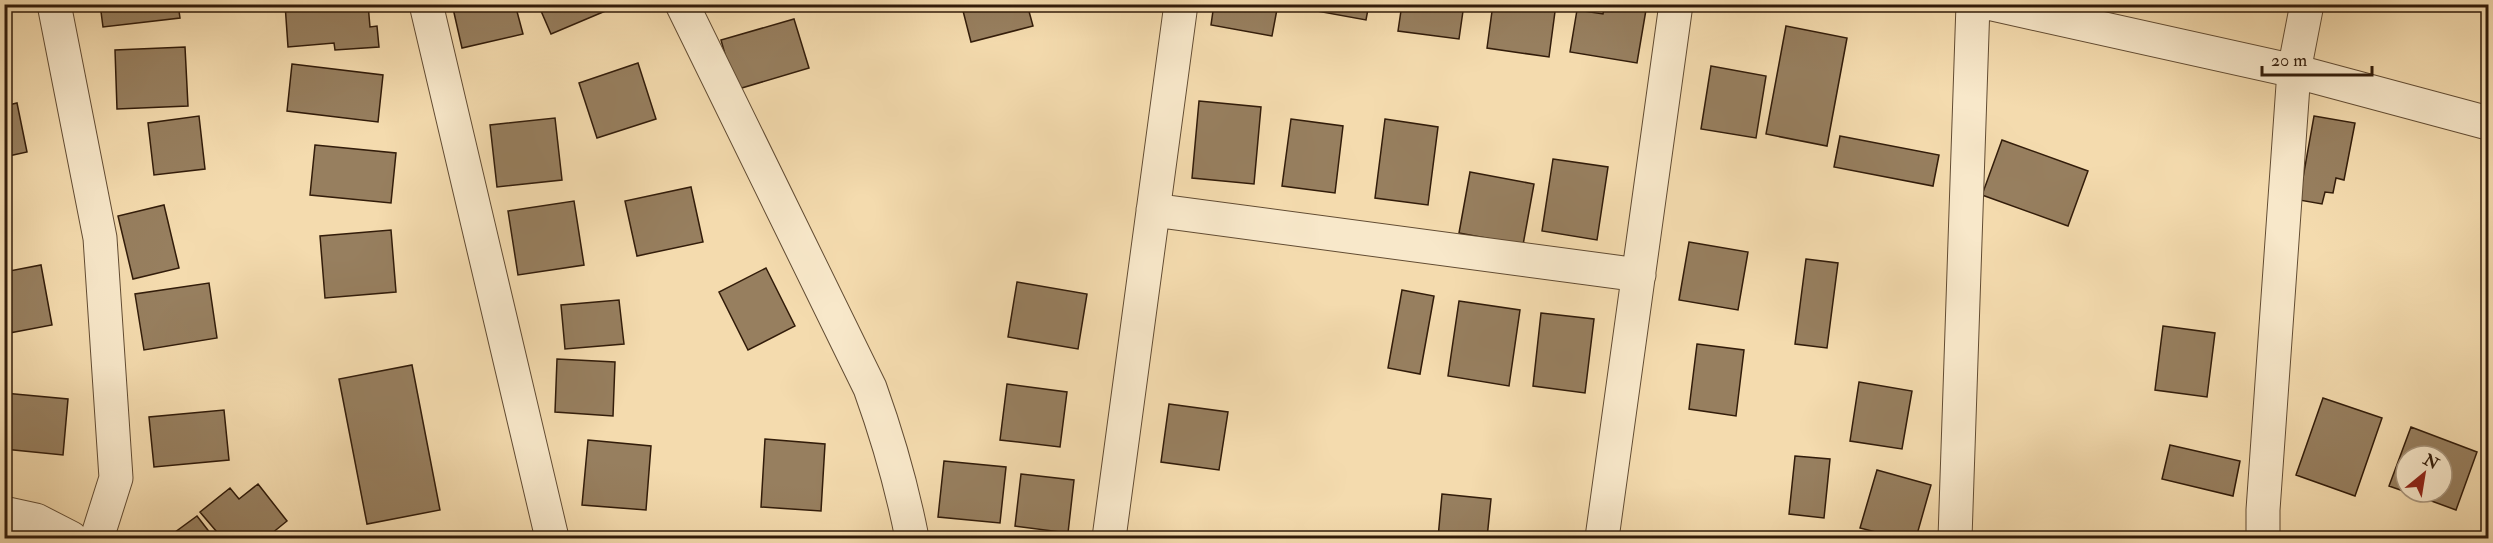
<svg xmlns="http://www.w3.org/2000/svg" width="2493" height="543" viewBox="0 0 2493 543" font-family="'IM FELL Double Pica',serif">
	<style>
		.building { fill: #977f5f; stroke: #321c0a; stroke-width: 1.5 }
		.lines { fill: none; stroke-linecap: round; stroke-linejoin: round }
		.minor-casing { stroke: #624c33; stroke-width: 35 }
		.minor { stroke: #f8e8ca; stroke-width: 33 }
	</style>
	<rect width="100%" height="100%" fill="#f4dbae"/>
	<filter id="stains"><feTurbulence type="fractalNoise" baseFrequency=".00333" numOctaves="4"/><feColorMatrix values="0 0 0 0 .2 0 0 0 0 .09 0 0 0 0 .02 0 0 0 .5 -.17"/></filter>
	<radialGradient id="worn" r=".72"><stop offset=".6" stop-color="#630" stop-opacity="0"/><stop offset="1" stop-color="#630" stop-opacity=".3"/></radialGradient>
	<path class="building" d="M100,4H178L180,18L103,27Z
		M285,4H368L370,27L377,26L379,47L335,50L334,43L288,47Z
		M452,4H515L523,34L462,48Z
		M538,4H622L551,34Z
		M970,4H1027L1033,26L971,42L962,7Z
		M1214,4H1278L1272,36L1211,25Z
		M1312,4H1369L1366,20L1311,10Z
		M1402,4H1464L1459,39L1398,31Z
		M1493,4H1556L1549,57L1487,48Z
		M1605,4H1647L1637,63L1570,52L1577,10L1603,14Z
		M794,19L809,68L735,90L721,40Z
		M1786,26L1847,38L1827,146L1766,134Z
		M185,47L188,106L117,109L115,50Z
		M638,63L656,119L597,138L579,83Z
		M292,64L383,75L378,122L287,111Z
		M1711,66L1766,76L1756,138L1701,129Z
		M1199,101L1261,107L1254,184L1192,178Z
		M17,103L27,152L4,157V106Z
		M199,116L205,169L154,175L148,123Z
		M2314,116L2355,123L2344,180L2336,178L2333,193L2325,192L2322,204L2299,200Z
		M555,118L562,180L497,187L490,125Z
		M1291,119L1343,126L1335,193L1282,186Z
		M1385,119L1438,127L1428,205L1375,198Z
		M1840,136L1939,155L1933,186L1834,167Z
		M2002,140L2088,171L2068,226L1982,195Z
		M315,145L396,153L391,203L310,195Z
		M1553,159L1608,167L1597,240L1542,231Z
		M1470,172L1534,184L1523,245L1459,233Z
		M691,187L703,242L637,256L625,201Z
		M574,201L584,265L518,275L508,211Z
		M164,205L179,268L133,279L118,216Z
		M391,230L396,292L325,298L320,236Z
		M1689,242L1748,252L1738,310L1679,300Z
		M1806,259L1838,263L1827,348L1795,344Z
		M41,265L52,325L4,334V272Z
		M766,268L795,326L748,350L719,292Z
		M1017,282L1087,294L1078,349L1008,337Z
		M209,283L217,338L144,350L135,294Z
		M1402,290L1434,296L1420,374L1388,368Z
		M619,300L624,344L565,349L561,305Z
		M1459,301L1520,310L1509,386L1448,376Z
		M1541,313L1594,319L1585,393L1533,386Z
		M2163,326L2215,333L2207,397L2155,390Z
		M1697,344L1744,350L1736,416L1689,409Z
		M557,359L615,362L613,416L555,412Z
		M412,365L440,510L367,524L339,379Z
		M1859,382L1912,391L1902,449L1850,441Z
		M1007,384L1067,392L1060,447L1000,440Z
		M4,393L68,399L63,455L4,449Z
		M2323,398L2382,418L2355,496L2296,475Z
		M1169,404L1228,412L1219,470L1161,462Z
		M224,410L229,460L154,467L149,417Z
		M2411,427L2477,452L2456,510L2407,492H2442V456H2406V492L2389,486Z
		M765,439L825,444L821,511L761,507Z
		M588,440L651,446L646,510L582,505Z
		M2170,445L2240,461L2233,496L2162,479Z
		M1795,456L1830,459L1824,518L1789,514Z
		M944,461L1006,467L1000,523L938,517Z
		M1877,470L1931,485L1916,538H1899L1860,528Z
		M1021,474L1074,480L1068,533L1015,526Z
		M258,484L287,521L266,538H222L200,512L230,488L239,499Z
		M1442,494L1491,499L1487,538H1438Z
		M197,516L214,538H167Z"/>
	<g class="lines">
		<defs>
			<path id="minor" d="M54,4L100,238L116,478L97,538
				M426,4L552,538
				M682,4L870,388C888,438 902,487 912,538
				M1992,4L2294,71L2488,123
				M1153,210L1639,275
				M4,513L36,520L71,538
				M1109,538L1181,4
				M1602,538L1676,4
				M1955,538L1973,4
				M2263,538V510L2294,71L2307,4"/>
		</defs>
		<use href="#minor" class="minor-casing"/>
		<use href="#minor" class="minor"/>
	</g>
	<rect width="2493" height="543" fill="none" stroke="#f4dbae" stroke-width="24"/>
	<rect x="6" y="6" width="2481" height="531" fill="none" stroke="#321c0a" stroke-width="3"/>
	<rect x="12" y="12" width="2469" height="519" fill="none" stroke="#321c0a" stroke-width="1.5"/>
	<g transform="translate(2424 474) rotate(30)"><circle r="28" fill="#f8e8ca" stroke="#a9967d" stroke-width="1.5"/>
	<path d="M0-4.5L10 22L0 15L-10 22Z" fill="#8f2418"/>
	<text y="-9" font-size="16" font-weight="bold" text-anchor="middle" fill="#321c0a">N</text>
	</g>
	<path d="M2262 66v9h110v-9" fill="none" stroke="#321c0a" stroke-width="3"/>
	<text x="2271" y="66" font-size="18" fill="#321c0a" stroke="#f8e8ca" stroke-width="4.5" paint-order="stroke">20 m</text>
	<rect width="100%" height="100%" filter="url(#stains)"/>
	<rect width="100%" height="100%" fill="url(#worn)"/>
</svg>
